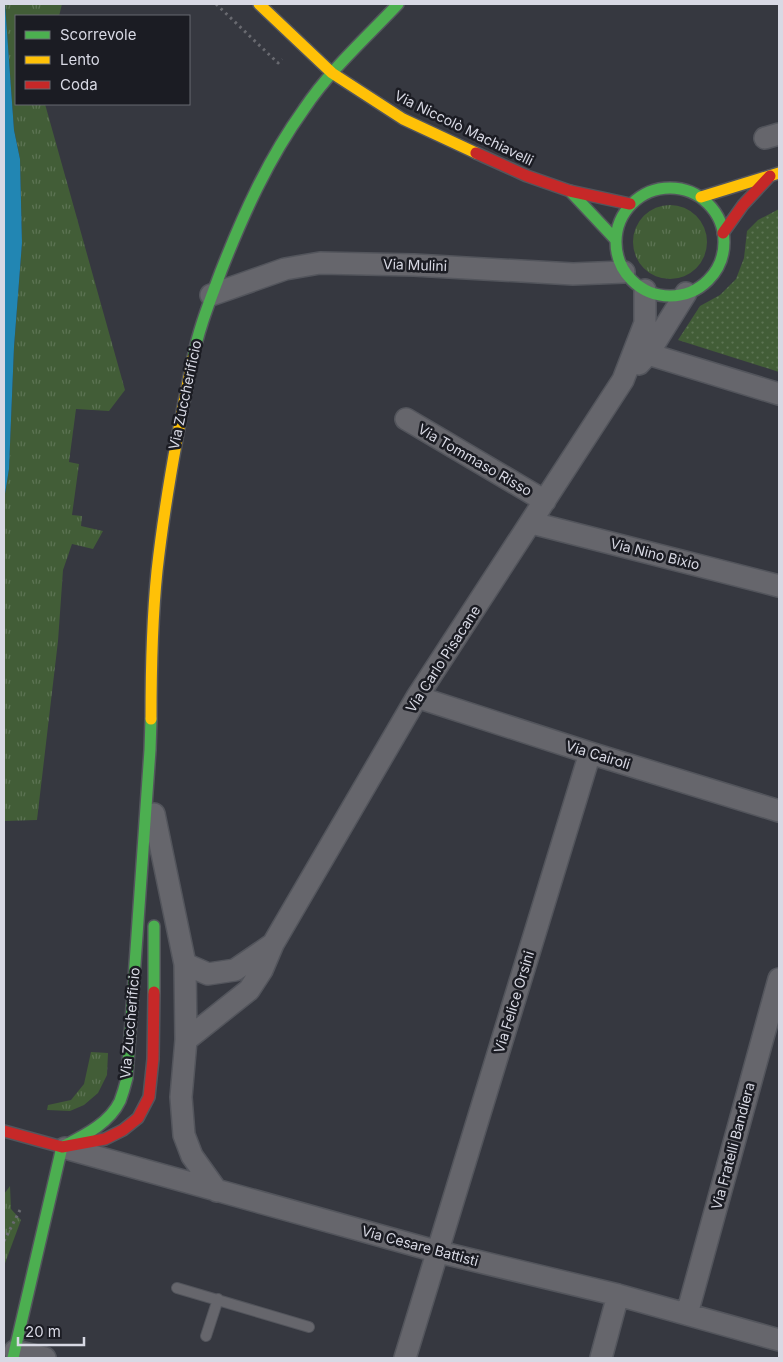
<svg xmlns="http://www.w3.org/2000/svg" width="783" height="1362" viewBox="0 0 783 1362" font-family="Inter,sans-serif">
	<style>
		.grass { fill: url(#grass-tufts) }
		.park { fill: url(#park-dots) }
		.water { fill: #2286b3 }
		.lines { fill: none; stroke-linecap: round; stroke-linejoin: round }
		.lane-casing { stroke: #53555c; stroke-width: 12 }
		.street-casing { stroke: #53555c; stroke-width: 24 }
		.fast-casing { stroke: #53555c; stroke-width: 14 }
		.slow-casing { stroke: #53555c; stroke-width: 14 }
		.jam-casing { stroke: #53555c; stroke-width: 14 }
		.path { stroke: #696a70; stroke-width: 3; stroke-dasharray: 2.5 4; stroke-linecap: butt }
		.lane { stroke: #66666c; stroke-width: 10 }
		.street { stroke: #66666c; stroke-width: 21 }
		.fast { stroke: #4caf50; stroke-width: 11 }
		.slow { stroke: #ffc107; stroke-width: 11 }
		.jam { stroke: #c62828; stroke-width: 11 }
		.labels { text-anchor: middle; stroke-width: 5; stroke-linejoin: round; paint-order: stroke }
		.street-label { font-size: 14px; fill: #d8d9e4; stroke: #1b1c23 }
	</style>
	<defs>
		<pattern id="grass-tufts" width="24" height="20" patternUnits="userSpaceOnUse" patternTransform="scale(1.25)"><rect width="24" height="20" fill="#425d37"/><path d="M3 7l-1-3M5 7V3M7 7l1-3M15 17l-1-3M17 17v-4M19 17l1-3" fill="none" stroke="#5d7454"/></pattern>
		<pattern id="park-dots" width="8" height="8" patternUnits="userSpaceOnUse" patternTransform="scale(1.25)"><rect width="8" height="8" fill="#425d37"/><path d="M2 2h.1M6 6h.1" fill="none" stroke="#5d7454" stroke-width="1.8" stroke-linecap="round"/></pattern>
	</defs>
	<rect width="100%" height="100%" fill="#363840"/>
	<path class="grass" d="M5,4H62L59,16H16V104H45L125,390L109,411L76,409L69,462L79,464L72,515L82,516L81,526L103,531L93,549L72,544L63,570L58,641L37,820L4,821V500L9,469L14,347L22,243L20,159L14,130Z
		M633 242a37 37 0 1 1 74 0a37 37 0 1 1-74 0Z
		M91,1052L108,1053L107,1075L98,1093L84,1105L70,1111L47,1110L48,1105L71,1100L84,1084Z
		M10,1186L11,1209L21,1220L4,1266V1194Z"/>
	<path class="park" d="M779,209V372L678,340L700,306L720,295L736,279L744,258L747,231L758,220Z"/>
	<path class="water" d="M4,4H5L14,130L20,159L22,243L14,347L9,469L4,500Z"/>
	<g class="lines">
		<defs>
			<path id="lane" d="M177,1288L309,1327
				M206,1336L218,1299"/>
			<path id="street" d="M765,138L779,134
				M211,295L285,269L320,263L414,265L573,274L624,272
				M648,354L779,394
				M639,364L648,354L686,293
				M406,419L545,501
				M532,523L779,586
				M417,697L590,753L779,811
				M154,814L185,964L186,1040L181,1097L184,1135L192,1156L217,1191
				M185,964L208,974L235,970L273,944
				M186,1040L249,990L262,970L273,944L417,697L623,380L645,323V290
				M65,1148L439,1252L618,1295L779,1340
				M687,1314L779,979
				M15,1351L45,1358
				M405,1358L590,753
				M601,1358L618,1295"/>
			<path id="fast" d="M616 242a54 54 0 1 1 108 0a54 54 0 1 1-108 0Z
				M570,191L615,239
				M193,358C199,327 210,301 221,271C243,215 268,159 304,109C330,70 366,38 398,4
				M154,992V926
				M62,1147C83,1136 109,1124 120,1101C123,1093 125,1086 127,1078L150,750L151,719
				M13,1358L62,1147"/>
			<path id="slow" d="M259,4L332,73L403,119L476,153
				M701,197L779,173
				M151,719C151,670 152,620 157,571C165,499 178,429 193,358"/>
			<path id="jam" d="M476,153L527,176L570,191L630,204
				M723,233L743,205L770,176
				M4,1131L62,1147L105,1139L123,1130L138,1118L149,1097L153,1059L154,992"/>
		</defs>
		<use href="#lane" class="lane-casing"/>
		<use href="#street" class="street-casing"/>
		<use href="#fast" class="fast-casing"/>
		<use href="#slow" class="slow-casing"/>
		<use href="#jam" class="jam-casing"/>
		<path class="path" d="M216,4L278,63L282,59
			M4,1241L20,1210"/>
		<use href="#lane" class="lane"/>
		<use href="#street" class="street"/>
		<use href="#fast" class="fast"/>
		<use href="#slow" class="slow"/>
		<use href="#jam" class="jam"/>
	</g>
	<g class="labels">
		<g class="street-label">
			<text transform="translate(464 128) rotate(26)" y="5">Via Niccolò Machiavelli</text>
			<text transform="translate(415 265) rotate(2)" y="5">Via Mulini</text>
			<text transform="translate(185 395) rotate(-78)" y="5">Via Zuccherificio</text>
			<text transform="translate(475 460) rotate(30)" y="5">Via Tommaso Risso</text>
			<text transform="translate(655 554) rotate(14)" y="5">Via Nino Bixio</text>
			<text transform="translate(443 659) rotate(-57)" y="5">Via Carlo Pisacane</text>
			<text transform="translate(598 755) rotate(17)" y="5">Via Cairoli</text>
			<text transform="translate(514 1002) rotate(-73)" y="5">Via Felice Orsini</text>
			<text transform="translate(130 1023) rotate(-85)" y="5">Via Zuccherificio</text>
			<text transform="translate(733 1146) rotate(-75)" y="5">Via Fratelli Bandiera</text>
			<text transform="translate(420 1246) rotate(15)" y="5">Via Cesare Battisti</text>
		</g>
	</g>
	<rect width="783" height="1362" fill="none" stroke="#d8d9e4" stroke-width="10"/>
	<rect x="15" y="15" width="175" height="90" fill="#1b1c23" stroke="#676870"/>
	<rect x="25" y="31" width="25" height="8" fill="#4caf50" stroke="#676870"/>
	<text x="60" y="40" font-size="15" fill="#d8d9e4">Scorrevole</text>
	<rect x="25" y="56" width="25" height="8" fill="#ffc107" stroke="#676870"/>
	<text x="60" y="65" font-size="15" fill="#d8d9e4">Lento</text>
	<rect x="25" y="81" width="25" height="8" fill="#c62828" stroke="#676870"/>
	<text x="60" y="90" font-size="15" fill="#d8d9e4">Coda</text>
	<path d="M18 1337v8h66v-8" fill="none" stroke="#d8d9e4" stroke-width="2.5"/>
	<text x="25" y="1337" font-size="15" fill="#d8d9e4" stroke="#1b1c23" stroke-width="4" paint-order="stroke">20 m</text>
</svg>
